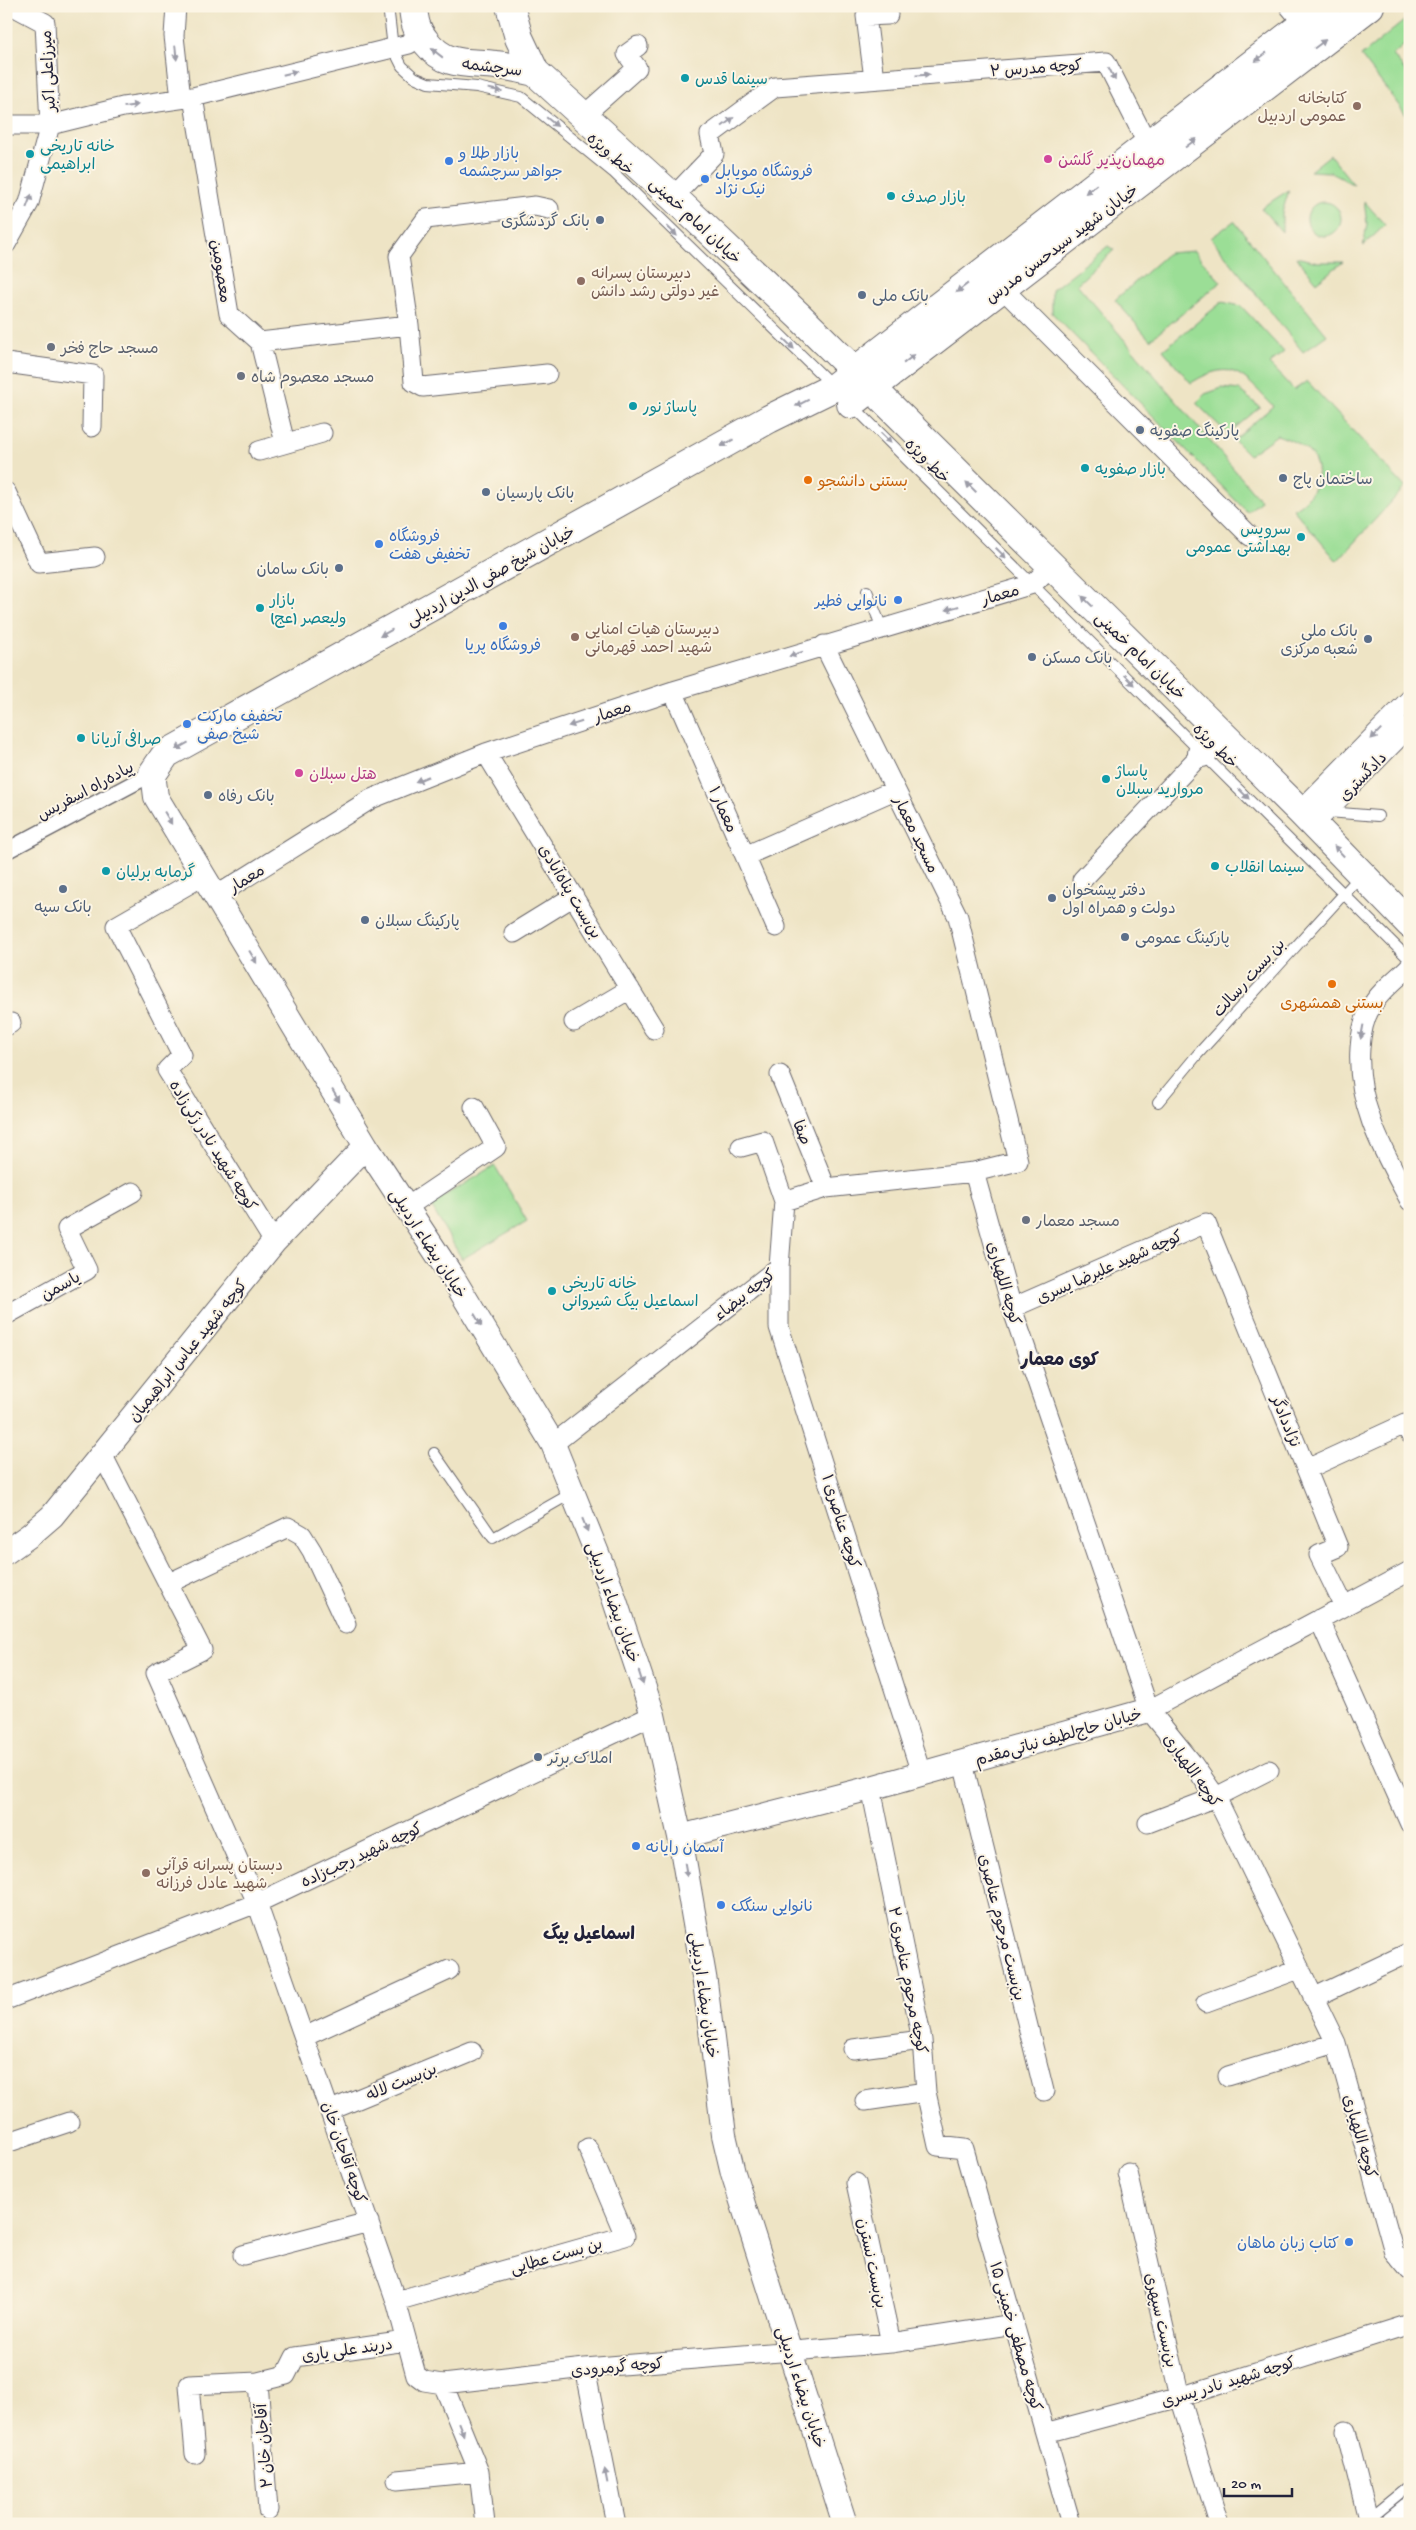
<svg xmlns="http://www.w3.org/2000/svg" width="1416" height="2530" viewBox="0 0 1416 2530" font-family="'Gochi Hand','Playpen Sans Arabic',sans-serif">
	<style>
		.green { fill: #9bde96; stroke: #5e8068 }
		.lines { fill: none; stroke-linecap: round; stroke-linejoin: round }
		.service-casing { stroke: #69666b; stroke-width: 12 }
		.pedestrian-casing { stroke: #69666b; stroke-width: 18 }
		.minor-casing { stroke: #69666b; stroke-width: 21 }
		.tertiary-casing { stroke: #69666b; stroke-width: 26 }
		.secondary-casing { stroke: #69666b; stroke-width: 30 }
		.service { stroke: #fff; stroke-width: 10 }
		.pedestrian { stroke: #fff; stroke-width: 15 }
		.minor { stroke: #fff; stroke-width: 19 }
		.tertiary { stroke: #fff; stroke-width: 24 }
		.secondary { stroke: #fff; stroke-width: 28 }
		.oneway { fill: #9c9ca7 }
		.culture-dot { fill: #0f9aa8; stroke: #fcf5e5; stroke-width: 2 }
		.education-dot { fill: #8d6e63; stroke: #fcf5e5; stroke-width: 2 }
		.hotel-dot { fill: #d1479c; stroke: #fcf5e5; stroke-width: 2 }
		.shop-dot { fill: #3f7fe0; stroke: #fcf5e5; stroke-width: 2 }
		.service-dot { fill: #5c6f8a; stroke: #fcf5e5; stroke-width: 2 }
		.worship-dot { fill: #6b7280; stroke: #fcf5e5; stroke-width: 2 }
		.food-dot { fill: #e8710a; stroke: #fcf5e5; stroke-width: 2 }
		.labels { text-anchor: middle; stroke-width: 4; stroke-linejoin: round; paint-order: stroke }
		.street-label { font-size: 16px; fill: #22223b; stroke: #fcf5e5 }
		.culture-label { font-size: 16px; fill: #0d838f; stroke: #fcf5e5; text-anchor: start }
		.education-label { font-size: 16px; fill: #785e54; stroke: #fcf5e5; text-anchor: start }
		.shop-label { font-size: 16px; fill: #366cbe; stroke: #fcf5e5; text-anchor: start }
		.hotel-label { font-size: 16px; fill: #b23c85; stroke: #fcf5e5; text-anchor: start }
		.service-label { font-size: 16px; fill: #4e5e75; stroke: #fcf5e5; text-anchor: start }
		.worship-label { font-size: 16px; fill: #5b616d; stroke: #fcf5e5; text-anchor: start }
		.food-label { font-size: 16px; fill: #c56008; stroke: #fcf5e5; text-anchor: start }
		.neighbourhood-label { font-size: 18px; font-weight: bold; fill: #22223b; stroke: #fcf5e5 }
	</style>
	<rect width="100%" height="100%" fill="#fcf5e5"/>
	<filter id="ink" filterUnits="userSpaceOnUse"><feTurbulence type="fractalNoise" baseFrequency=".02" numOctaves="2"/><feDisplacementMap in="SourceGraphic" scale="10" xChannelSelector="R" yChannelSelector="G"/><feConvolveMatrix kernelMatrix="1 2 1 2 8 2 1 2 1" color-interpolation-filters="sRGB"/></filter>
	<filter id="wash" filterUnits="userSpaceOnUse"><feTurbulence type="fractalNoise" baseFrequency=".0096" numOctaves="4" result="noise"/><feDisplacementMap in="SourceGraphic" scale="20" xChannelSelector="R" yChannelSelector="G"/><feGaussianBlur stdDeviation="1.12" result="paint"/><feColorMatrix in="noise" values="0 0 0 0 0 0 0 0 0 0 0 0 0 0 0 0 0 1.4 0 .05"/><feComposite in="paint" operator="in"/></filter>
	<g filter="url(#wash)">
		<rect width="100%" height="100%" fill="#eee4c5"/>
		<path class="green" d="M1410,16V40L1393,55L1410,77V120L1361,56Z
			M1330,155L1354,185L1330,172L1310,171Z
			M1289,190L1282,213V232L1261,208Z
			M1364,201L1385,225L1363,246L1367,224Z
			M1307 219a17 17 0 1 1 34 0a17 17 0 1 1-34 0Z
			M1234,221L1327,335L1303,352L1211,238Z
			M1108,246L1114,250L1077,284L1261,501L1247,512L1052,313V290Z
			M1194,251L1221,282L1150,340L1115,300L1168,253Z
			M1296,257L1318,262H1343L1317,282Z
			M1222,302L1241,306L1284,352L1269,364L1294,390L1307,381L1405,487L1337,561L1293,509C1311,500 1325,477 1313,457C1306,446 1289,439 1277,435L1249,455L1234,440L1273,406C1243,375 1233,357 1191,383L1163,350Z
			M1222,388L1239,390L1260,407L1228,434L1196,403L1205,394Z
			M495,1166L527,1221L462,1259L430,1204Z"/>
	</g>
	<g filter="url(#ink)">
		<g class="lines">
			<defs>
				<path id="service" d="M388,6L393,48L402,66L414,77L428,83L477,87L521,97L613,172L833,386
					M852,405L1410,960
					M867,591L882,628
					M1328,812L1378,816
					M1158,1102L1197,1055L1361,875
					M434,1453L493,1538L572,1493
					M1366,2521L1410,2485"/>
				<path id="pedestrian" d="M6,851L153,773"/>
				<path id="minor" d="M176,6L174,36L181,99
					M1289,6L1304,24
					M874,79L866,16L888,15L887,6
					M193,97L229,314L260,342L409,325
					M583,116L637,68L627,54L638,46
					M6,125H50L45,23L13,6
					M673,197L714,154L710,135L775,87L1106,62L1148,145
					M6,244L29,203L50,125L123,107L193,97L409,44L418,33
					M994,280L1250,536
					M260,342L285,443
					M6,363L93,375L92,427
					M547,374L423,387L414,382L409,325L399,256L426,219L535,206L549,209
					M259,451L322,433
					M6,492L39,563L95,557
					M673,691L776,927
					M486,753L654,1029
					M1300,811L1410,699
					M1313,825L1410,726
					M745,856L895,790
					M203,876L116,926L182,1055L167,1070L274,1242
					M1082,880L1202,753
					M216,896L371,799L486,753L673,691L1033,584L1051,566
					M514,933L574,896
					M1410,966C1398,978 1379,992 1371,1007C1363,1020 1361,1034 1360,1048C1356,1105 1384,1152 1410,1201
					M574,1022L630,989
					M6,1026L11,1023
					M780,1075L826,1188
					M741,1147L763,1141L784,1201
					M974,1172L1012,1308L1149,1710L1193,1764L1216,1797L1336,2043L1394,2252L1410,2271
					M407,1207L496,1147L474,1107
					M779,1267V1327L921,1773
					M1012,1308L1206,1223L1338,1547L1319,1555L1344,1606
					M6,1315L87,1270L67,1229L133,1192
					M553,1444L779,1267L784,1201L826,1188L974,1172L1018,1161L958,917L824,645
					M102,1454L202,1650L156,1673L257,1903L396,2301L416,2375L424,2381L443,2384L585,2368L891,2343L1014,2324
					M1307,1469L1405,1424L1410,1434
					M169,1583L288,1527L302,1535L312,1551L346,1624
					M1319,1619L1410,1824
					M1149,1710L1410,1571
					M963,1763L1044,2091
					M871,1788L922,2040L926,2092L938,2146L964,2149L1071,2524
					M1148,1823L1216,1797L1269,1770
					M1313,1998L1410,1952
					M6,2000L257,1903L653,1715
					M1206,2003L1299,1969
					M304,2037L449,1970
					M853,2049L922,2040
					M1228,2076L1336,2043
					M865,2101L926,2092
					M331,2110L472,2052
					M6,2143L69,2122
					M1128,2173L1180,2397L1219,2524
					M856,2183L891,2343
					M243,2255L369,2222
					M396,2301L625,2236L588,2148
					M585,2368L616,2524
					M258,2382L268,2510
					M443,2384L479,2472L485,2524
					M1346,2431L1368,2519L1372,2524
					M1045,2433L1180,2397L1410,2324
					M195,2454L189,2385L258,2382L286,2375L295,2357L406,2341
					M397,2480L479,2472"/>
				<path id="tertiary" d="M153,773L156,797L366,1146L453,1278L553,1444L609,1583L653,1715L680,1837L705,1982L724,2135L733,2173L845,2524
					M6,1552L30,1535L52,1516L274,1242L366,1146
					M680,1837L871,1788L1149,1710"/>
				<path id="secondary" d="M413,6C414,21 416,30 426,42C446,67 466,62 496,65C509,66 522,69 535,72
					M510,6L519,38L535,72L673,197L799,316L1300,811L1410,924
					M851,404L1370,6
					M1202,753L1220,733
					M153,773L166,754L769,419L834,387L1327,6
					M1394,2524L1410,2511"/>
			</defs>
			<use href="#service" class="service-casing"/>
			<use href="#pedestrian" class="pedestrian-casing"/>
			<use href="#minor" class="minor-casing"/>
			<use href="#tertiary" class="tertiary-casing"/>
			<use href="#secondary" class="secondary-casing"/>
			<use href="#service" class="service"/>
			<use href="#pedestrian" class="pedestrian"/>
			<use href="#minor" class="minor"/>
			<use href="#tertiary" class="tertiary"/>
			<use href="#secondary" class="secondary"/>
		</g>
		<defs><path id="oneway-solid" d="M-6-.8H1V-3.2L6.5 0L1 3.2V.8H-6Z" transform="scale(1.25)"/></defs>
		<g class="oneway">
			<use href="#oneway-solid" transform="translate(1320 44) rotate(-37)"/>
			<use href="#oneway-solid" transform="translate(176 53) rotate(84)"/>
			<use href="#oneway-solid" transform="translate(437 53) rotate(-142)"/>
			<use href="#oneway-solid" transform="translate(1261 57) rotate(142)"/>
			<use href="#oneway-solid" transform="translate(290 73) rotate(-14)"/>
			<use href="#oneway-solid" transform="translate(1112 74) rotate(63)"/>
			<use href="#oneway-solid" transform="translate(923 75) rotate(-4)"/>
			<use href="#oneway-solid" transform="translate(495 90) rotate(11)"/>
			<use href="#oneway-solid" transform="translate(131 106) rotate(-8)"/>
			<use href="#oneway-solid" transform="translate(552 122) rotate(39)"/>
			<use href="#oneway-solid" transform="translate(728 122) rotate(-37)"/>
			<use href="#oneway-solid" transform="translate(1191 143) rotate(-37)"/>
			<use href="#oneway-solid" transform="translate(1091 189) rotate(142)"/>
			<use href="#oneway-solid" transform="translate(29 201) rotate(-69)"/>
			<use href="#oneway-solid" transform="translate(672 231) rotate(44)"/>
			<use href="#oneway-solid" transform="translate(962 288) rotate(142)"/>
			<use href="#oneway-solid" transform="translate(789 344) rotate(44)"/>
			<use href="#oneway-solid" transform="translate(909 359) rotate(-38)"/>
			<use href="#oneway-solid" transform="translate(802 403) rotate(154)"/>
			<use href="#oneway-solid" transform="translate(886 438) rotate(45)"/>
			<use href="#oneway-solid" transform="translate(727 443) rotate(151)"/>
			<use href="#oneway-solid" transform="translate(971 487) rotate(-135)"/>
			<use href="#oneway-solid" transform="translate(1001 553) rotate(45)"/>
			<use href="#oneway-solid" transform="translate(1087 601) rotate(-136)"/>
			<use href="#oneway-solid" transform="translate(952 608) rotate(164)"/>
			<use href="#oneway-solid" transform="translate(386 633) rotate(151)"/>
			<use href="#oneway-solid" transform="translate(796 654) rotate(163)"/>
			<use href="#oneway-solid" transform="translate(1129 680) rotate(45)"/>
			<use href="#oneway-solid" transform="translate(575 724) rotate(162)"/>
			<use href="#oneway-solid" transform="translate(1376 734) rotate(134)"/>
			<use href="#oneway-solid" transform="translate(182 746) rotate(151)"/>
			<use href="#oneway-solid" transform="translate(422 779) rotate(158)"/>
			<use href="#oneway-solid" transform="translate(1244 794) rotate(45)"/>
			<use href="#oneway-solid" transform="translate(168 818) rotate(59)"/>
			<use href="#oneway-solid" transform="translate(1339 851) rotate(-133)"/>
			<use href="#oneway-solid" transform="translate(253 957) rotate(59)"/>
			<use href="#oneway-solid" transform="translate(1362 1032) rotate(101)"/>
			<use href="#oneway-solid" transform="translate(336 1096) rotate(59)"/>
			<use href="#oneway-solid" transform="translate(478 1320) rotate(59)"/>
			<use href="#oneway-solid" transform="translate(585 1525) rotate(68)"/>
			<use href="#oneway-solid" transform="translate(641 1678) rotate(72)"/>
			<use href="#oneway-solid" transform="translate(686 1870) rotate(80)"/>
			<use href="#oneway-solid" transform="translate(461 2429) rotate(68)"/>
			<use href="#oneway-solid" transform="translate(606 2476) rotate(-101)"/>
		</g>
	</g>
	<g class="culture-dot">
		<circle cx="685" cy="78" r="5"/>
		<circle cx="30" cy="154" r="5"/>
		<circle cx="891" cy="196" r="5"/>
		<circle cx="633" cy="406" r="5"/>
		<circle cx="1085" cy="468" r="5"/>
		<circle cx="1301" cy="537" r="5"/>
		<circle cx="260" cy="608" r="5"/>
		<circle cx="81" cy="738" r="5"/>
		<circle cx="1106" cy="779" r="5"/>
		<circle cx="1215" cy="866" r="5"/>
		<circle cx="106" cy="871" r="5"/>
		<circle cx="552" cy="1291" r="5"/>
	</g>
	<g class="education-dot">
		<circle cx="1357" cy="106" r="5"/>
		<circle cx="581" cy="281" r="5"/>
		<circle cx="575" cy="637" r="5"/>
		<circle cx="146" cy="1873" r="5"/>
	</g>
	<g class="hotel-dot">
		<circle cx="1048" cy="159" r="5"/>
		<circle cx="299" cy="773" r="5"/>
	</g>
	<g class="shop-dot">
		<circle cx="449" cy="161" r="5"/>
		<circle cx="705" cy="179" r="5"/>
		<circle cx="379" cy="544" r="5"/>
		<circle cx="898" cy="600" r="5"/>
		<circle cx="503" cy="626" r="5"/>
		<circle cx="187" cy="724" r="5"/>
		<circle cx="636" cy="1846" r="5"/>
		<circle cx="721" cy="1905" r="5"/>
		<circle cx="1349" cy="2242" r="5"/>
	</g>
	<g class="service-dot">
		<circle cx="600" cy="220" r="5"/>
		<circle cx="862" cy="295" r="5"/>
		<circle cx="1140" cy="430" r="5"/>
		<circle cx="1283" cy="478" r="5"/>
		<circle cx="486" cy="492" r="5"/>
		<circle cx="339" cy="568" r="5"/>
		<circle cx="1368" cy="639" r="5"/>
		<circle cx="1032" cy="657" r="5"/>
		<circle cx="208" cy="795" r="5"/>
		<circle cx="63" cy="889" r="5"/>
		<circle cx="1052" cy="898" r="5"/>
		<circle cx="365" cy="920" r="5"/>
		<circle cx="1125" cy="937" r="5"/>
		<circle cx="538" cy="1757" r="5"/>
	</g>
	<g class="worship-dot">
		<circle cx="51" cy="347" r="5"/>
		<circle cx="241" cy="376" r="5"/>
		<circle cx="1026" cy="1220" r="5"/>
	</g>
	<g class="food-dot">
		<circle cx="808" cy="480" r="5"/>
		<circle cx="1332" cy="984" r="5"/>
	</g>
	<g class="labels">
		<g class="street-label">
			<text transform="translate(492 66) rotate(7)" y="6">سرچشمه</text>
			<text transform="translate(1036 67) rotate(-4)" y="6">کوچه مدرس ۲</text>
			<text transform="translate(47 71) rotate(-93)" y="6">میرزاعلی اکبر</text>
			<text transform="translate(611 153) rotate(41)" y="6">خط ویژه</text>
			<text transform="translate(696 220) rotate(43)" y="6">خیابان امام خمینی</text>
			<text transform="translate(1061 243) rotate(-37)" y="6">خیابان شهید سیدحسن مدرس</text>
			<text transform="translate(222 271) rotate(81)" y="6">معصومین</text>
			<text transform="translate(928 460) rotate(45)" y="6">خط ویژه</text>
			<text transform="translate(490 575) rotate(-29)" y="6">خیابان شیخ صفی الدین اردبیلی</text>
			<text transform="translate(1000 594) rotate(-16)" y="6">معمار</text>
			<text transform="translate(1141 655) rotate(44)" y="6">خیابان امام خمینی</text>
			<text transform="translate(612 711) rotate(-18)" y="6">معمار</text>
			<text transform="translate(1216 745) rotate(45)" y="6">خط ویژه</text>
			<text transform="translate(1362 776) rotate(-46)" y="6">دادگستری</text>
			<text transform="translate(85 790) rotate(-28)" y="6">پیاده‌راه اسفریس</text>
			<text transform="translate(724 809) rotate(66)" y="6">معمار ۱</text>
			<text transform="translate(917 834) rotate(64)" y="6">مسجد معمار</text>
			<text transform="translate(246 878) rotate(-32)" y="6">معمار</text>
			<text transform="translate(571 891) rotate(59)" y="6">بن‌بست پناه‌آبادی</text>
			<text transform="translate(1248 977) rotate(-48)" y="6">بن بست رسالت</text>
			<text transform="translate(803 1132) rotate(68)" y="6">صفا</text>
			<text transform="translate(214 1145) rotate(58)" y="6">کوچه شهید نادر زکی‌زاده</text>
			<text transform="translate(429 1243) rotate(57)" y="6">خیابان بیضاء اردبیلی</text>
			<text transform="translate(1109 1266) rotate(-24)" y="6">کوچه شهید علیرضا یسری</text>
			<text transform="translate(1005 1283) rotate(74)" y="6">کوچه اللهیاری</text>
			<text transform="translate(60 1285) rotate(-29)" y="6">یاسمن</text>
			<text transform="translate(744 1294) rotate(-38)" y="6">کوچه بیضاء</text>
			<text transform="translate(187 1350) rotate(-51)" y="6">کوچه شهید عباس ابراهیمیان</text>
			<text transform="translate(1287 1421) rotate(68)" y="6">نژاددادگر</text>
			<text transform="translate(842 1521) rotate(73)" y="6">کوچه عناصری ۱</text>
			<text transform="translate(614 1602) rotate(70)" y="6">خیابان بیضاء اردبیلی</text>
			<text transform="translate(1058 1736) rotate(-16)" y="6">خیابان حاج‌لطیف نباتی‌مقدم</text>
			<text transform="translate(1193 1770) rotate(54)" y="6">کوچه اللهیاری</text>
			<text transform="translate(361 1854) rotate(-25)" y="6">کوچه شهید رجب‌زاده</text>
			<text transform="translate(1003 1927) rotate(76)" y="6">بن‌بست مرحوم عناصری</text>
			<text transform="translate(909 1980) rotate(79)" y="6">کوچه مرحوم عناصری ۲</text>
			<text transform="translate(705 1995) rotate(82)" y="6">خیابان بیضاء اردبیلی</text>
			<text transform="translate(401 2081) rotate(-22)" y="6">بن‌بست لاله</text>
			<text transform="translate(1361 2136) rotate(74)" y="6">کوچه اللهیاری</text>
			<text transform="translate(345 2152) rotate(71)" y="6">کوچه آقاجان خان</text>
			<text transform="translate(556 2255) rotate(-16)" y="6">بن بست عطایی</text>
			<text transform="translate(873 2263) rotate(78)" y="6">بن‌بست نسترن</text>
			<text transform="translate(1162 2320) rotate(77)" y="6">بن‌بست سپهری</text>
			<text transform="translate(1017 2336) rotate(74)" y="6">کوچه مصطفی خمینی ۱۵</text>
			<text transform="translate(347 2349) rotate(-8)" y="6">دربند علی یاری</text>
			<text transform="translate(617 2366) rotate(-5)" y="6">کوچه گرمرودی</text>
			<text transform="translate(1228 2381) rotate(-17)" y="6">کوچه شهید نادر یسری</text>
			<text transform="translate(802 2387) rotate(72)" y="6">خیابان بیضاء اردبیلی</text>
			<text transform="translate(263 2446) rotate(-94)" y="6">آقاجان خان ۲</text>
		</g>
		<g class="culture-label">
			<text x="695" y="84">سینما قدس</text>
			<text x="40" y="151">خانه تاریخی<tspan x="40" dy="18">ابراهیمی</tspan></text>
			<text x="901" y="202">بازار صدف</text>
			<text x="643" y="412">پاساژ نور</text>
			<text x="1095" y="474">بازار صفویه</text>
			<text x="1291" y="534" text-anchor="end">سرویس<tspan x="1291" dy="18">بهداشتی عمومی</tspan></text>
			<text x="270" y="605">بازار<tspan x="270" dy="18">ولیعصر (عج)</tspan></text>
			<text x="91" y="744">صرافی آریانا</text>
			<text x="1116" y="776">پاساژ<tspan x="1116" dy="18">مروارید سبلان</tspan></text>
			<text x="1225" y="872">سینما انقلاب</text>
			<text x="116" y="877">گرمابه برلیان</text>
			<text x="562" y="1288">خانه تاریخی<tspan x="562" dy="18">اسماعیل بیگ شیروانی</tspan></text>
		</g>
		<g class="education-label">
			<text x="1347" y="103" text-anchor="end">کتابخانه<tspan x="1347" dy="18">عمومی اردبیل</tspan></text>
			<text x="591" y="278">دبیرستان پسرانه<tspan x="591" dy="18">غیر دولتی رشد دانش</tspan></text>
			<text x="585" y="634">دبیرستان هیات امنایی<tspan x="585" dy="18">شهید احمد قهرمانی</tspan></text>
			<text x="156" y="1870">دبستان پسرانه قرآنی<tspan x="156" dy="18">شهید عادل فرزانه</tspan></text>
		</g>
		<g class="shop-label">
			<text x="459" y="158">بازار طلا و<tspan x="459" dy="18">جواهر سرچشمه</tspan></text>
			<text x="715" y="176">فروشگاه مویابل<tspan x="715" dy="18">نیک نژاد</tspan></text>
			<text x="389" y="541">فروشگاه<tspan x="389" dy="18">تخفیفی هفت</tspan></text>
			<text x="888" y="606" text-anchor="end">نانوایی فطیر</text>
			<text x="503" y="650" text-anchor="middle">فروشگاه پریا</text>
			<text x="197" y="721">تخفیف مارکت<tspan x="197" dy="18">شیخ صفی</tspan></text>
			<text x="646" y="1852">آسمان رایانه</text>
			<text x="731" y="1911">نانوایی سنگک</text>
			<text x="1339" y="2248" text-anchor="end">کتاب زبان ماهان</text>
		</g>
		<g class="hotel-label">
			<text x="1058" y="165">مهمان‌پذیر گلشن</text>
			<text x="309" y="779">هتل سبلان</text>
		</g>
		<g class="service-label">
			<text x="590" y="226" text-anchor="end">بانک گردشگری</text>
			<text x="872" y="301">بانک ملی</text>
			<text x="1150" y="436">پارکینگ صفویه</text>
			<text x="1293" y="484">ساختمان پاج</text>
			<text x="496" y="498">بانک پارسیان</text>
			<text x="329" y="574" text-anchor="end">بانک سامان</text>
			<text x="1358" y="636" text-anchor="end">بانک ملی<tspan x="1358" dy="18">شعبه مرکزی</tspan></text>
			<text x="1042" y="663">بانک مسکن</text>
			<text x="218" y="801">بانک رفاه</text>
			<text x="1062" y="895">دفتر پیشخوان<tspan x="1062" dy="18">دولت و همراه اول</tspan></text>
			<text x="63" y="912" text-anchor="middle">بانک سپه</text>
			<text x="375" y="926">پارکینگ سبلان</text>
			<text x="1135" y="943">پارکینگ عمومی</text>
			<text x="548" y="1763">املاک برتر</text>
		</g>
		<g class="worship-label">
			<text x="61" y="353">مسجد حاج فخر</text>
			<text x="251" y="382">مسجد معصوم شاه</text>
			<text x="1036" y="1226">مسجد معمار</text>
		</g>
		<g class="food-label">
			<text x="818" y="486">بستنی دانشجو</text>
			<text x="1332" y="1008" text-anchor="middle">بستنی همشهری</text>
		</g>
		<g class="neighbourhood-label">
			<text x="1060" y="1365">کوی معمار</text>
			<text x="589" y="1939">اسماعیل بیگ</text>
		</g>
	</g>
	<rect width="1416" height="2530" fill="none" stroke="#fcf5e5" stroke-width="25"/>
	<path d="M1224 2488v8h68v-8" fill="none" stroke="#22223b" stroke-width="2.5"/>
	<text x="1231" y="2488" font-size="15" fill="#22223b" stroke="#fcf5e5" stroke-width="4" paint-order="stroke">20 m</text>
</svg>
